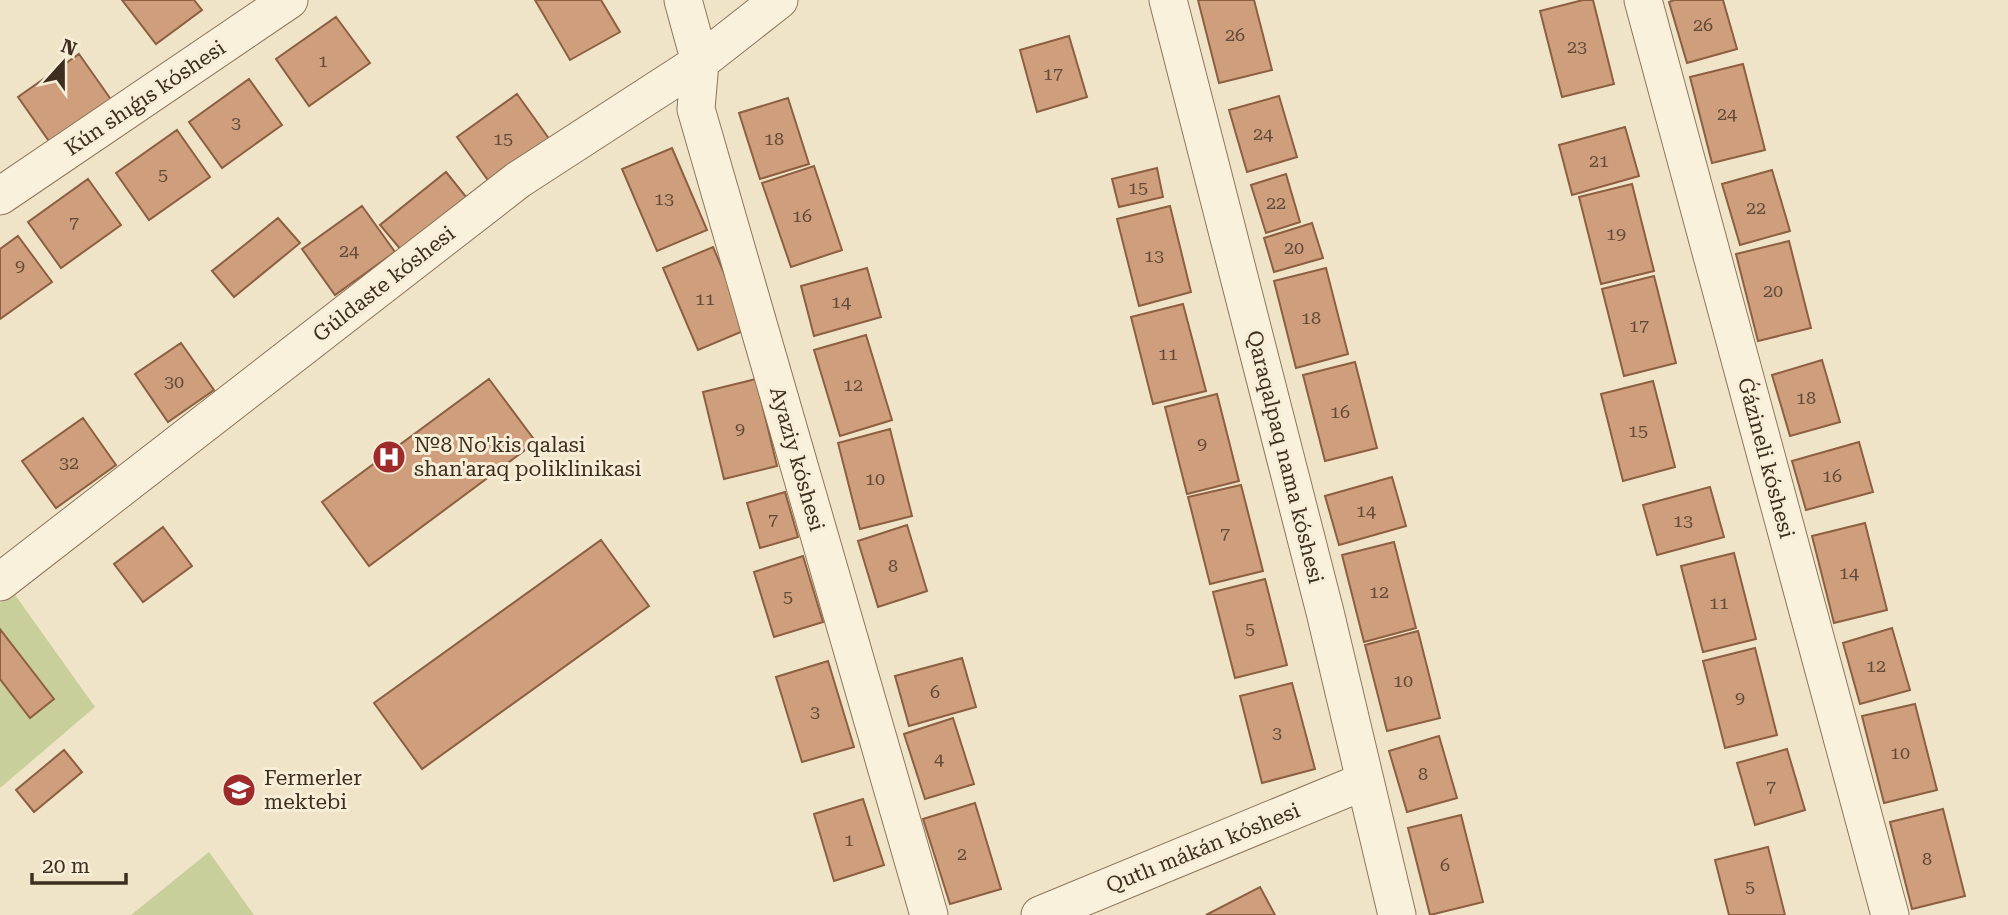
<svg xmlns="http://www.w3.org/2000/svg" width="2008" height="915" viewBox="0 0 2008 915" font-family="'Roboto Serif',serif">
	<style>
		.green { fill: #c9cf9b }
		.building { fill: #cf9f7d; stroke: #8d5f41; stroke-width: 2 }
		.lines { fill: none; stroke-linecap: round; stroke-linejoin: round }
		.minor-casing { stroke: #8d765c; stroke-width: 39 }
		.minor { stroke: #faf1dc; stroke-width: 37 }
		.labels { text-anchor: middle; stroke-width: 6; stroke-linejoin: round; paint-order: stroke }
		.number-label { font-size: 18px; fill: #624a37 }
		.street-label { font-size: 21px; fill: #3d2e20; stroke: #f7eed8 }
		.poi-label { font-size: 21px; fill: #3d2e20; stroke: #f7eed8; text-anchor: start }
	</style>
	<rect width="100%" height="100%" fill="#f0e4c8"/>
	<path class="green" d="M13,592L95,707L0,788V603Z
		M209,852L254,915H131Z"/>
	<path class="building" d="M122,0H194L202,10L156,44Z
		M535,0H601L620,32L570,60Z
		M1198,0H1254L1272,70L1219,83Z
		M1583,0H1593L1614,84L1562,97L1540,11Z
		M1674,0H1723L1737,49L1687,63L1669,2Z
		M336,17L370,63L309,106L276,59Z
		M1069,36L1087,97L1037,112L1020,50Z
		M79,54L112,101L51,144L18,97Z
		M1743,64L1765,150L1712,163L1690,77Z
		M249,79L282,125L222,168L189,122Z
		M517,94L550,140L490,183L457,137Z
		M1279,96L1297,157L1247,172L1229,110Z
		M788,98L809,164L760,179L739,113Z
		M1625,127L1639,176L1572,195L1559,145Z
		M177,130L210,177L149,220L116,173Z
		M672,148L707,230L657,251L622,169Z
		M814,166L842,250L791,267L762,183Z
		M1157,168L1163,197L1119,207L1112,179Z
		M1772,170L1790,231L1740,245L1722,184Z
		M446,172L467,198L402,251L380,225Z
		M1286,174L1300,222L1266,233L1251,185Z
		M88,179L121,225L61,268L28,222Z
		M1632,184L1654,271L1601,284L1579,197Z
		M362,206L395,252L335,295L302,249Z
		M1170,206L1191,292L1139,306L1117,219Z
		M278,218L300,243L234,297L212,271Z
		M1312,223L1323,258L1274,272L1264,238Z
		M18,236L52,282L0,319V249Z
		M1789,241L1811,328L1758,341L1736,254Z
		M713,247L748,329L698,350L663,268Z
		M867,268L881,317L814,336L801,286Z
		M1326,268L1348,354L1296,368L1274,281Z
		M1654,276L1676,363L1624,376L1602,289Z
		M1183,304L1206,391L1153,404L1131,317Z
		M866,335L892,420L840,436L814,350Z
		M181,343L214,390L168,422L135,374Z
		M1822,360L1840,422L1790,436L1772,375Z
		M1355,362L1377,448L1325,461L1303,375Z
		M489,379L536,442L369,566L322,502Z
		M756,379L777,466L724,479L703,392Z
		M1653,381L1675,467L1623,481L1601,394Z
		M1217,394L1239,481L1187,494L1165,407Z
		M83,418L116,465L56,508L22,461Z
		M890,429L912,516L860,529L838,443Z
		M1859,442L1873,492L1806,510L1792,461Z
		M1392,477L1406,526L1339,545L1325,496Z
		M1241,485L1263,571L1210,584L1188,497Z
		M1710,487L1724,537L1657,555L1643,505Z
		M785,492L798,537L760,548L747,503Z
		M1865,523L1887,610L1834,623L1812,536Z
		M907,525L927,591L878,607L858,541Z
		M163,527L192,566L143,602L114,564Z
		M601,540L649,606L422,769L374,703Z
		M1394,542L1416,628L1364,642L1342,555Z
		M1734,553L1756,639L1703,652L1681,566Z
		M803,556L823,622L774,637L754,572Z
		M1265,579L1287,665L1235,678L1213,592Z
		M1892,628L1910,690L1860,704L1843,643Z
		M0,629L54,699L30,718L0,679Z
		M1418,631L1440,718L1387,731L1365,645Z
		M1755,648L1777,735L1725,748L1703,661Z
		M962,658L976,707L909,726L895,676Z
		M828,661L854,747L802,762L776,677Z
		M1292,683L1315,769L1262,783L1240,696Z
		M1915,704L1937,790L1884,803L1862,716Z
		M953,718L974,784L925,799L904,734Z
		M1439,736L1457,798L1407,812L1389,751Z
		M1787,749L1805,810L1755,825L1737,763Z
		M64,750L82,772L34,812L16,790Z
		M863,799L884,865L834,881L814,814Z
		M975,803L1001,889L950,904L923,819Z
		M1943,809L1965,896L1912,909L1890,822Z
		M1461,815L1483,902L1430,915L1408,828Z
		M1768,847L1785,915H1729L1715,860Z
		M1260,887L1275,915H1206Z"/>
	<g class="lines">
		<defs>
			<path id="minor" d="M683,0L700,62L696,109L929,915
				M1168,0L1325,612L1397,915
				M1643,0L1890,915
				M0,196L289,0
				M0,582L518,180L700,62L779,0
				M1040,915L1365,781"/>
		</defs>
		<use href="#minor" class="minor-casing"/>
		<use href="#minor" class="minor"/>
	</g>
	<defs>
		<symbol id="hospital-disc" viewBox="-11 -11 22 22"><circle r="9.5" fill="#9e2a2b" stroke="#f7eed8"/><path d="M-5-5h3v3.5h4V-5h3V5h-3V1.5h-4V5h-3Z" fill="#fff"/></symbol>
		<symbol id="school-disc" viewBox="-11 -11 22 22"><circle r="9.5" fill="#9e2a2b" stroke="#f7eed8"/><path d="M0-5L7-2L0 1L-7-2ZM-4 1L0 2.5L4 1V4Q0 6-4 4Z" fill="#fff"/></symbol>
	</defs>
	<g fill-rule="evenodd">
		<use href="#hospital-disc" x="370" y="438" width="38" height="38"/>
		<use href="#school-disc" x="220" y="771" width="38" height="38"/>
	</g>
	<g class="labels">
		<g class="number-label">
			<text x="1703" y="31">26</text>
			<text x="1235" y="41">26</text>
			<text x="1577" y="53">23</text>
			<text x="323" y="67">1</text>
			<text x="1053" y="80">17</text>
			<text x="1727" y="120">24</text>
			<text x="236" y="129">3</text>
			<text x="1263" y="140">24</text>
			<text x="503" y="145">15</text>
			<text x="774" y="145">18</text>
			<text x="1599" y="167">21</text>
			<text x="163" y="181">5</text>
			<text x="1138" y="194">15</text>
			<text x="664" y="205">13</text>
			<text x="1276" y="209">22</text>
			<text x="1756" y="214">22</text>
			<text x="802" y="222">16</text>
			<text x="74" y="229">7</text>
			<text x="1616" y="240">19</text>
			<text x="1294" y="254">20</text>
			<text x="349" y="257">24</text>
			<text x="1154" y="262">13</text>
			<text x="20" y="272">9</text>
			<text x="1773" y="297">20</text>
			<text x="705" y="305">11</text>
			<text x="841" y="308">14</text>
			<text x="1311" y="324">18</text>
			<text x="1639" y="332">17</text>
			<text x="1168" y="360">11</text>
			<text x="174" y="388">30</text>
			<text x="853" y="391">12</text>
			<text x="1806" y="404">18</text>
			<text x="1340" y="418">16</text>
			<text x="740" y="435">9</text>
			<text x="1638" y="437">15</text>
			<text x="1202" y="450">9</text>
			<text x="69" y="469">32</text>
			<text x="1832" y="482">16</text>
			<text x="875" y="485">10</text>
			<text x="1366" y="517">14</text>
			<text x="773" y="526">7</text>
			<text x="1683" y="527">13</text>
			<text x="1225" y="540">7</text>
			<text x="893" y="572">8</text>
			<text x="1849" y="579">14</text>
			<text x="1379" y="598">12</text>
			<text x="788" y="603">5</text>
			<text x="1719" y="609">11</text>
			<text x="1250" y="635">5</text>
			<text x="1876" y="672">12</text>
			<text x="1403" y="687">10</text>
			<text x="935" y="698">6</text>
			<text x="1740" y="704">9</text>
			<text x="815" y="718">3</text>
			<text x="1277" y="739">3</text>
			<text x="1900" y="759">10</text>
			<text x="939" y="765">4</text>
			<text x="1423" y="780">8</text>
			<text x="1771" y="793">7</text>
			<text x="849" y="846">1</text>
			<text x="962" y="860">2</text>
			<text x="1927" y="865">8</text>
			<text x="1445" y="871">6</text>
			<text x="1750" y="893">5</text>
		</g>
		<g class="street-label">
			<text transform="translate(145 98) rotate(-34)" y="7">Kún shıǵıs kóshesi</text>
			<text transform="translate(384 284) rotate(-38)" y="7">Gúldaste kóshesi</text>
			<text transform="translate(1285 457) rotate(76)" y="7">Qaraqalpaq nama kóshesi</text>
			<text transform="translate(1766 458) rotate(75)" y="7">Ǵázineli kóshesi</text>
			<text transform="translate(797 459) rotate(74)" y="7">Ayaziy kóshesi</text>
			<text transform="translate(1203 848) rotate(-22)" y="7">Qutlı mákán kóshesi</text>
		</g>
		<g class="poi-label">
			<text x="414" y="452">№8 No'kis qalasi<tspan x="414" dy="24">shan'araq poliklinikasi</tspan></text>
			<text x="264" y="785">Fermerler<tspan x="264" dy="24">mektebi</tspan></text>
		</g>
	</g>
	<g transform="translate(63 63) rotate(21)" stroke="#f7eed8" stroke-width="5" paint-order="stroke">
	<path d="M0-5L12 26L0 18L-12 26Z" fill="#3d2e20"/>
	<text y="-10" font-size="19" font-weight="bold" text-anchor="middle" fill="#3d2e20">N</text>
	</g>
	<path d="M32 873v10h94v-10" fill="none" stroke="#3d2e20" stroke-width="3.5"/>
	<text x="42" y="873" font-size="21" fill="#3d2e20" stroke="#f7eed8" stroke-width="5" paint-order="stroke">20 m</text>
</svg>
